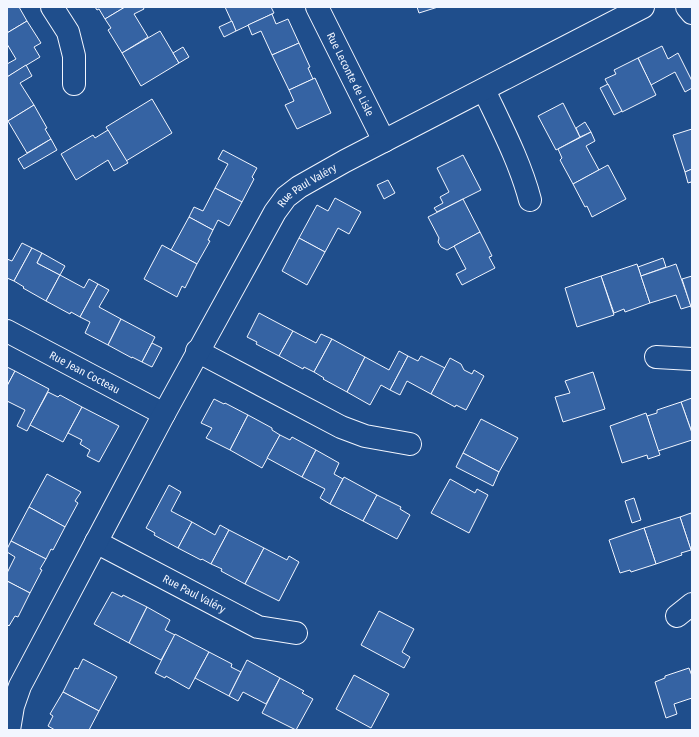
<svg xmlns="http://www.w3.org/2000/svg" width="699" height="737" font-family="'Fira Sans Condensed',sans-serif">
  <style>
    .building { fill: #3563a3; stroke: #f2f6ff }
    .lines { fill: none; stroke-linecap: round; stroke-linejoin: round }
    .street-casing { stroke: #f2f6ff; stroke-width: 24 }
    .street { stroke: #1f4e8c; stroke-width: 22 }
    .labels { text-anchor: middle; stroke-width: 3; stroke-linejoin: round; paint-order: stroke }
    .street-label { font-size: 11px; fill: #f2f6ff; stroke: #1f4e8c }
  </style>
  <rect width="100%" height="100%" fill="#1f4e8c"/>
  <g class="building">
    <polygon points="7,7 19,7 27,21 7,33"/>
    <polygon points="95,7 125,7 105,19 99,9 97,10"/>
    <polygon points="125,7 143,7 144,9 134,14 148,37 122,53 108,30 111,28 105,19"/>
    <polygon points="225,7 271,7 274,13 236,31"/>
    <polygon points="417,7 438,7 419,13"/>
    <polygon points="272,14 276,24 288,19 299,43 272,55 261,31 252,35 248,25"/>
    <polygon points="27,21 41,43 34,47 40,57 7,77 7,64 16,59 7,44 7,33"/>
    <polygon points="232,21 236,31 224,37 219,27"/>
    <polygon points="160,31 179,63 141,86 122,53"/>
    <polygon points="299,43 310,67 308,68 313,79 289,90 272,55"/>
    <polygon points="662,46 668,59 678,53 692,81 692,88 685,92 675,72 651,85 638,58"/>
    <polygon points="183,47 189,57 179,63 173,53"/>
    <polygon points="638,58 656,95 622,112 605,79 616,74 614,70"/>
    <polygon points="26,65 32,76 20,83 34,105 8,121 7,119 7,77"/>
    <polygon points="315,78 331,113 297,129 285,105 294,101 289,90"/>
    <polygon points="608,84 622,111 614,115 600,88"/>
    <polygon points="152,99 172,133 126,161 106,127"/>
    <polygon points="563,103 580,137 556,150 538,116"/>
    <polygon points="34,105 47,128 45,129 51,139 27,153 8,121"/>
    <polygon points="585,122 591,132 580,137 576,128"/>
    <polygon points="692,129 692,169 685,172 673,135"/>
    <polygon points="108,130 128,163 114,171 108,160 76,180 61,154 93,135 95,138"/>
    <polygon points="591,132 595,141 586,146 599,170 573,184 560,160 562,158 558,149"/>
    <polygon points="51,139 57,150 24,169 18,159"/>
    <polygon points="223,150 257,168 252,177 254,179 242,202 215,188 228,164 218,159"/>
    <polygon points="463,155 481,190 437,212 434,208 443,203 440,197 449,192 437,168"/>
    <polygon points="608,165 626,199 592,217 587,206 585,207 573,184"/>
    <polygon points="692,169 692,185 691,182 688,183 685,172"/>
    <polygon points="388,180 395,193 384,199 377,185"/>
    <polygon points="215,188 242,202 229,226 218,220 213,230 189,217 194,207 203,211"/>
    <polygon points="335,198 361,212 349,234 338,228 325,252 299,238 317,205 328,211"/>
    <polygon points="463,199 480,232 447,250 441,247 438,242 439,238 428,217"/>
    <polygon points="189,217 213,230 208,240 210,241 197,264 171,250"/>
    <polygon points="480,232 492,256 489,257 495,268 462,285 456,274 466,269 454,246"/>
    <polygon points="299,238 325,252 307,285 282,271"/>
    <polygon points="22,243 32,248 14,281 7,278 7,259 12,261"/>
    <polygon points="162,245 197,264 185,288 182,286 177,297 144,279"/>
    <polygon points="32,248 42,253 37,263 60,275 46,301 23,288 24,287 14,281"/>
    <polygon points="42,253 65,266 60,275 37,263"/>
    <polygon points="663,258 666,267 641,276 638,267"/>
    <polygon points="637,264 650,303 625,312 624,309 614,313 601,276"/>
    <polygon points="676,264 691,306 681,309 676,295 650,303 641,276"/>
    <polygon points="60,275 84,288 89,279 98,284 80,317 71,312 70,314 46,301"/>
    <polygon points="601,276 614,315 577,327 565,288"/>
    <polygon points="692,276 692,310 682,279"/>
    <polygon points="98,284 109,290 99,307 121,319 108,345 85,333 90,322 80,317"/>
    <polygon points="259,313 293,331 279,356 256,344 257,342 247,337"/>
    <polygon points="121,319 155,337 142,362 132,357 132,358 108,345"/>
    <polygon points="293,331 316,343 321,334 332,339 314,372 304,367 303,369 279,356"/>
    <polygon points="332,339 365,357 347,392 323,379 324,378 314,372"/>
    <polygon points="152,343 162,348 152,367 142,362"/>
    <polygon points="399,351 408,356 390,390 381,385 370,405 347,392 365,357 389,370"/>
    <polygon points="408,356 418,361 421,356 445,368 431,394 407,381 400,395 390,390"/>
    <polygon points="450,358 461,364 464,370 472,374 474,370 484,376 466,410 456,405 455,407 431,394"/>
    <polygon points="7,367 15,371 7,386"/>
    <polygon points="15,371 49,389 27,431 17,426 25,410 7,401 7,386"/>
    <polygon points="593,372 605,409 563,422 555,397 570,393 565,381"/>
    <polygon points="48,392 58,397 60,395 82,407 63,442 30,425"/>
    <polygon points="692,398 692,430 691,430 681,402"/>
    <polygon points="214,399 224,404 225,403 248,415 230,450 206,438 212,428 201,423"/>
    <polygon points="681,402 692,433 692,440 658,451 647,416 657,413 657,410"/>
    <polygon points="82,407 119,426 99,462 87,456 90,450 80,444 82,440 68,433"/>
    <polygon points="646,413 660,455 648,459 647,455 622,463 610,426"/>
    <polygon points="248,415 272,428 272,430 280,435 262,468 230,450"/>
    <polygon points="481,419 518,438 499,472 463,453"/>
    <polygon points="280,435 290,440 292,437 316,450 302,477 267,458"/>
    <polygon points="316,450 339,463 334,474 343,479 330,504 320,498 325,489 302,477"/>
    <polygon points="463,453 499,472 493,486 456,467"/>
    <polygon points="47,474 81,492 75,501 78,503 65,527 29,507"/>
    <polygon points="344,477 377,495 363,521 330,504"/>
    <polygon points="450,479 475,493 477,489 488,495 469,533 431,513"/>
    <polygon points="169,485 181,492 171,511 192,522 178,548 154,535 155,533 146,528"/>
    <polygon points="377,495 401,507 400,509 410,515 397,539 363,521"/>
    <polygon points="634,498 641,520 632,523 625,501"/>
    <polygon points="29,507 65,527 53,550 51,549 46,559 11,541"/>
    <polygon points="691,513 692,517 692,549 691,550 680,517"/>
    <polygon points="680,517 691,550 681,553 682,555 656,564 644,528"/>
    <polygon points="192,522 215,535 220,525 229,530 211,564 202,559 201,560 178,548"/>
    <polygon points="644,528 656,564 631,572 630,570 620,573 609,540"/>
    <polygon points="229,530 264,548 245,584 221,571 222,569 211,564"/>
    <polygon points="11,541 46,559 40,569 42,570 30,593 7,581 7,573 15,557 7,552 7,549"/>
    <polygon points="264,548 287,560 289,556 299,562 279,601 245,584"/>
    <polygon points="7,581 30,593 18,617 15,616 9,626 7,624"/>
    <polygon points="112,592 122,597 123,595 147,607 129,643 94,624"/>
    <polygon points="147,607 170,620 165,630 175,635 161,660 129,643"/>
    <polygon points="379,611 414,629 402,652 410,657 404,668 361,645"/>
    <polygon points="175,634 209,652 189,689 166,676 165,678 155,673"/>
    <polygon points="209,652 232,664 231,667 241,672 229,696 195,678"/>
    <polygon points="83,659 117,677 99,711 63,692 75,668 78,669"/>
    <polygon points="247,660 280,678 266,704 243,692 238,701 229,696"/>
    <polygon points="689,668 692,676 692,698 674,704 677,714 666,718 655,682 665,678 665,676"/>
    <polygon points="354,675 389,694 371,728 336,709"/>
    <polygon points="280,678 304,691 302,693 313,699 296,730 262,713"/>
    <polygon points="63,692 99,711 89,730 55,730 48,726 53,716 50,714"/>
  </g>
  <g class="lines">
    <defs>
      <g id="street">
        <polyline points="52,7 68,32 74,56 74,84"/>
        <path id="s1" d="M317 7 384 141"/>
        <polyline points="687,7 692,13"/>
        <path d="M484 90C501 126 520 162 530 200"/>
        <path id="s2" d="M7 331 164 414"/>
        <polyline points="197,351 341,427 365,436 410,444"/>
        <polyline points="656,357 692,359"/>
        <path id="s3" d="M96 542 258 627 296 633"/>
        <polyline points="677,616 692,604"/>
        <path id="s4" d="M9 730 13 706 20 686 164 414 275 212 286 197 299 187 345 161 643 7"/>
      </g>
    </defs>
    <use href="#street" class="street-casing"/>
    <use href="#street" class="street"/>
  </g>
  <g class="labels">
    <g class="street-label">
      <text dy="4" stroke="none"><textPath href="#s1" startOffset="75">Rue Leconte de Lisle</textPath></text>
      <text dy="4" stroke="none"><textPath href="#s4" startOffset="626">Rue Paul Valéry</textPath></text>
      <text dy="4" stroke="none"><textPath href="#s2" startOffset="88">Rue Jean Cocteau</textPath></text>
      <text dy="4" stroke="none"><textPath href="#s3" startOffset="111">Rue Paul Valéry</textPath></text>
    </g>
  </g>
  <rect width="699" height="737" fill="none" stroke="#f2f6ff" stroke-width="16"/>
</svg>
